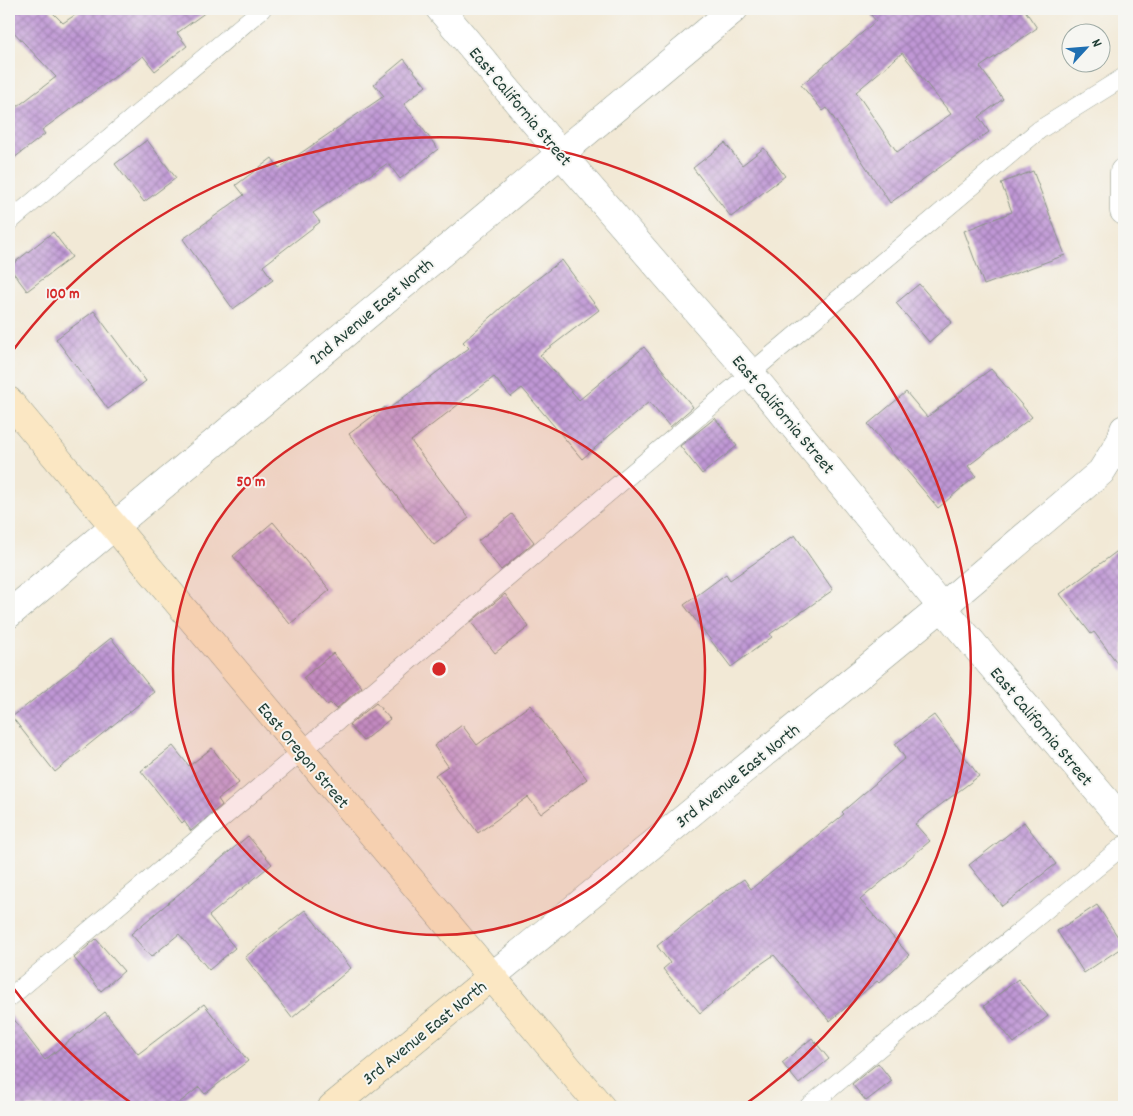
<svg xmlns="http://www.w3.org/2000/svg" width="1133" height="1116" font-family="Dekko,sans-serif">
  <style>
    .building { fill: url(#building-cross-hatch); fill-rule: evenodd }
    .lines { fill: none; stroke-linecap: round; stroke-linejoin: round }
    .lane-casing { stroke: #889385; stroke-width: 19 }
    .street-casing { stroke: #889385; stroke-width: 29 }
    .secondary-casing { stroke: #889385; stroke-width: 29 }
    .lane { stroke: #fff; stroke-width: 18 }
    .street { stroke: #fff; stroke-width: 28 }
    .secondary { stroke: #fbe7c3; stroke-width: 28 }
    .ring { fill: none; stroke: #d62828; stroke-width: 2.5 }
    .labels { text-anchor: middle; stroke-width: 4; stroke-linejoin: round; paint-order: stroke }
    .street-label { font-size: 18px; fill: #1f3d34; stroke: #f6f6f2 }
    .centre { fill: #d62828; stroke: #f6f6f2; stroke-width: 2.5 }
    .ring-label { font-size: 15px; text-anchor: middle; font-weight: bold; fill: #d62828; stroke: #f6f6f2; stroke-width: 4; stroke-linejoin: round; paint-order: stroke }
  </style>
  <defs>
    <pattern id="building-cross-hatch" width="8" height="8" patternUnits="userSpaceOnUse" patternTransform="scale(1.25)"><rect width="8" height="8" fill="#c097d5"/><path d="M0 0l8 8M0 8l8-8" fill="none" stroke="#9b7cae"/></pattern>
  </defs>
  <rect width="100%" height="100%" fill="#f6f6f2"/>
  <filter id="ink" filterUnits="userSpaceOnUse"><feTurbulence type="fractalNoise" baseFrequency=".02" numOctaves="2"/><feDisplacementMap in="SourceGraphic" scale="10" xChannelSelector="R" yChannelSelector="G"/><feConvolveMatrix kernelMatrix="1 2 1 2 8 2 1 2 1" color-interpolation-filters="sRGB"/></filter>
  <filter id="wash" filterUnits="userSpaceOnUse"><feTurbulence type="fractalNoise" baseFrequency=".0096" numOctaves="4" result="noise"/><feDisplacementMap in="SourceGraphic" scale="20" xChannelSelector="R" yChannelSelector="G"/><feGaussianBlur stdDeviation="1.12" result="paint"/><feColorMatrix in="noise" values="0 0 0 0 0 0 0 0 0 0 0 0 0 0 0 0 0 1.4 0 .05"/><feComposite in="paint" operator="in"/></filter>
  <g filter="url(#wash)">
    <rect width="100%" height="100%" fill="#f2e9d6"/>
    <g id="blocks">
      <g class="building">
        <polygon points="9,9 49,9 63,23 84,9 210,9 177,33 187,46 155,71 143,56 42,130 45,134 9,162 9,113 56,77 9,27"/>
        <path d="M866 9H1024L1037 28 980 67 1003 99 979 117 989 132 890 203 827 108 823 111 801 85 876 21ZM902 53 951 114 897 152 856 92Z"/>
        <polygon points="404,59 426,86 404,104 438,149 400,179 388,163 313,213 320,222 263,266 273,280 233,309 183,239 244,195 236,185 272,158 279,168 384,96 374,84"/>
        <polygon points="147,140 176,178 144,202 115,164"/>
        <polygon points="725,143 742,165 764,148 785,176 731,217 693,168"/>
        <polygon points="1033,171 1065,255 984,285 964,231 1012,212 1001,183"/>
        <polygon points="53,232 72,257 27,291 9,267"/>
        <polygon points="562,260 599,310 540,355 579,400 644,347 693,407 670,427 649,402 582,459 522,388 511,397 494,377 411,441 469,518 434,545 349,434 385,407 387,410 469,348 463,342 511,299"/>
        <polygon points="919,284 952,322 929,342 896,303"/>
        <polygon points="94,311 146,381 108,409 56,339"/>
        <polygon points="991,369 1032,417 968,466 976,476 938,508 868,424 906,392 927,417"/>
        <polygon points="715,418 737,446 702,474 680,446"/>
        <polygon points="512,514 534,542 501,570 478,541"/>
        <polygon points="273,522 330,590 290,624 233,556"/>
        <polygon points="795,535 833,590 770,634 772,637 731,667 684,605 726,574 730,580"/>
        <polygon points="1124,546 1124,672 1094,632 1091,634 1060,594"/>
        <polygon points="505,594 529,627 495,653 471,622"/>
        <polygon points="111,638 154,692 55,772 12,717"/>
        <polygon points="333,653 362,687 336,709 330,703 327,705 303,678"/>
        <polygon points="376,703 390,719 363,741 349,725"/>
        <polygon points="530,705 587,779 541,814 528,797 478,833 435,775 448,766 434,746 462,725 477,745"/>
        <polygon points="934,715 979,776 915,824 930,841 860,900 909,955 879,983 877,981 830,1021 774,955 748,973 700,1013 663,969 670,963 657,946 716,898 744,879 751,889 844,814 842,812 905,758 895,744"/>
        <polygon points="173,746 189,766 212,748 239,783 218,799 222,805 191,831 184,821 182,823 141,771"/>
        <polygon points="1024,822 1056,864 1002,906 969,865"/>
        <polygon points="248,836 272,864 209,916 235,948 209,970 179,934 151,957 131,934"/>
        <polygon points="1097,905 1124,946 1084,973 1057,931"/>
        <polygon points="305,910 351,968 292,1018 245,957"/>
        <polygon points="96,939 124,971 101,991 74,958"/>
        <polygon points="1018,979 1048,1016 1014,1043 984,1006"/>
        <polygon points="204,1004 248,1061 205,1094 199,1087 174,1107 9,1107 9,1013 45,1060 105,1012 138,1054"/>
        <polygon points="812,1038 829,1059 799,1084 782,1063"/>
        <polygon points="878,1063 892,1081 866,1101 852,1084"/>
      </g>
    </g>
  </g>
  <g filter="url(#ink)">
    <use href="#blocks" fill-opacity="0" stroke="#889385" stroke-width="1"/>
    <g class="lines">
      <defs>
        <g id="lane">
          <polyline points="9,222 262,9"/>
          <polyline points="9,998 1039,130 1124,77"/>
          <polyline points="808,1107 1124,845"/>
        </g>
        <g id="street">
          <polyline points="440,9 561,154 746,368 942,607 1124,822"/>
          <polyline points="1124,172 1124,211"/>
          <polyline points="9,614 734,9"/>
          <polyline points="491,977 942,607 1101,472 1120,442 1124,429"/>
        </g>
        <g id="secondary">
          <polyline points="9,401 601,1107"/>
          <polyline points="332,1107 491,977"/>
        </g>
      </defs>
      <use href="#lane" class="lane-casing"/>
      <use href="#street" class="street-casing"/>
      <use href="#secondary" class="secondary-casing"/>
      <use href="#lane" class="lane"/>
      <use href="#street" class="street"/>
      <use href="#secondary" class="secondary"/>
    </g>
  </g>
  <circle cx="439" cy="669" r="266" fill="#d62828" fill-opacity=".12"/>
  <g class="ring">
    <circle cx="439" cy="669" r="266"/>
    <path d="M134 1105A532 532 0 0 1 11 985M11 353A532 532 0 1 1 744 1105"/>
  </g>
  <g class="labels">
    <g class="street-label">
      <text transform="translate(521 106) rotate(50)" y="6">East California Street</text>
      <text transform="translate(371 311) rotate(-40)" y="6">2nd Avenue East North</text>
      <text transform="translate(784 414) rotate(50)" y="6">East California Street</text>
      <text transform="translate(1042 726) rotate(50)" y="6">East California Street</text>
      <text transform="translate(304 755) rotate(50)" y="6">East Oregon Street</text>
      <text transform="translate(737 775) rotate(-39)" y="6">3rd Avenue East North</text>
      <text transform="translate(424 1032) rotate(-39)" y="6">3rd Avenue East North</text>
    </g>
  </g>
  <circle cx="439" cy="669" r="8" class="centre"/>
  <g class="ring-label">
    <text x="63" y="298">100 m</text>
    <text x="251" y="486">50 m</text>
  </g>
  <rect width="1133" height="1116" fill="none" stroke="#f6f6f2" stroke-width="30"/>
  <g transform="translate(1086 48) rotate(64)"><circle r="24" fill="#f6f6f2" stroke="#a0aca6"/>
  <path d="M0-4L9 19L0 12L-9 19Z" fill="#1f6fb2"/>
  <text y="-8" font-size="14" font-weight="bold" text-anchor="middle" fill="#1f3d34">N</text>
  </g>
</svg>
